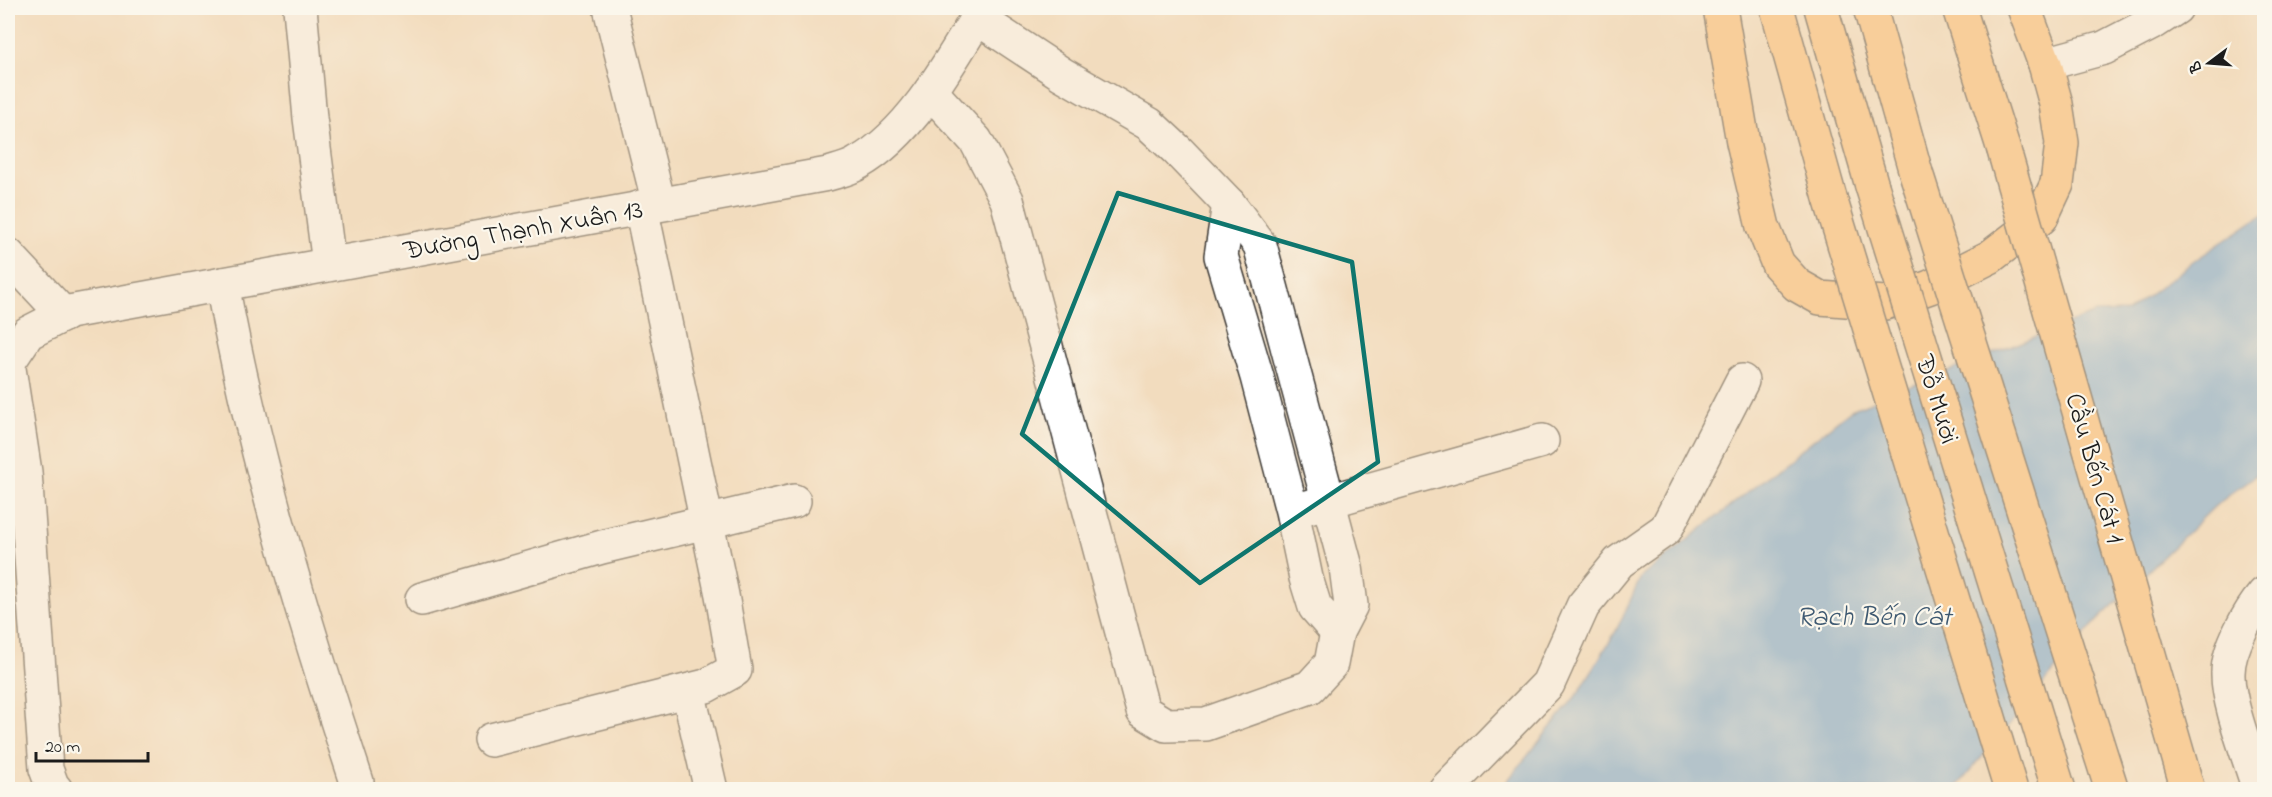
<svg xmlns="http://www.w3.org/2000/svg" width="2272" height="797" font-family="'Indie Flower',sans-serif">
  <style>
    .water { fill: #68a4d9; stroke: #42607a; stroke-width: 1.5 }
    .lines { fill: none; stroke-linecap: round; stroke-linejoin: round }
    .minor-casing { stroke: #3c3934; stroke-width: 36 }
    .highway-casing { stroke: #3c3934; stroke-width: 36 }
    .minor { stroke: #fff; stroke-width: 33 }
    .highway { stroke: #febc70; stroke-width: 33 }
    .highway-bridge-casing { stroke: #3c3934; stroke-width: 36; stroke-linecap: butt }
    .highway-bridge { stroke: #febc70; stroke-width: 33 }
    .marked { fill: none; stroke: #0f766e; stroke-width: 4.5; stroke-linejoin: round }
    .labels { text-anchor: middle; stroke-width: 4.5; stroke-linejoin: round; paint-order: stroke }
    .street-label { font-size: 27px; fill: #1c1c1c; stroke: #fbf7ec }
    .water-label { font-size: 28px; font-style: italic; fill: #3e5971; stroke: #fbf7ec }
  </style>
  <rect width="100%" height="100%" fill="#fbf7ec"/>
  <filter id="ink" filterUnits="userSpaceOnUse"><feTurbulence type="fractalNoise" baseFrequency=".0167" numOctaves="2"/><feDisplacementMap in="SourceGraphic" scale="12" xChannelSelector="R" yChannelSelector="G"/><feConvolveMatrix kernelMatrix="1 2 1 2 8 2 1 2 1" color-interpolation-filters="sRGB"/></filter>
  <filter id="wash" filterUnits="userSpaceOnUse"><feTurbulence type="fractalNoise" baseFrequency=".008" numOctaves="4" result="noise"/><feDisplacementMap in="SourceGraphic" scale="24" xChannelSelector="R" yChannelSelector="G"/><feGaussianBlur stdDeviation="1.35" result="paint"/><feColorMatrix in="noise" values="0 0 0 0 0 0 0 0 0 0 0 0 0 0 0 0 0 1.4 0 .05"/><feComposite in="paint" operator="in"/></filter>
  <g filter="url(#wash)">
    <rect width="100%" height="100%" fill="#f2dcbe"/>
    <polygon class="water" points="2264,214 2264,469 2215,506 2095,623 1955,789 1500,790 1579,692 1616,631 1641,577 1851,410 2095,313 2127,312 2197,259"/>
  </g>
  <g filter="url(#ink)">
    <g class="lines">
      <defs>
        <g id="minor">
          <polyline points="300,8 310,118 329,264"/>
          <polyline points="610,8 659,204"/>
          <polyline points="2045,64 2104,48 2156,21 2176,8"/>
          <polyline points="932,93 976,141 1007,200 1143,711 1166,725 1206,724 1310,687 1331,664 1337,632 1351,605 1346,567 1260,245 1229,204 1177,150 1149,124 1062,74 977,18"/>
          <polyline points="1229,204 1221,256 1257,377 1292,511 1306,578 1315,607 1337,632"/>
          <polyline points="8,255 64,315"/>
          <path d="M222 284C253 453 303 619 357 782"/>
          <polyline points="8,362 25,472 46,769 52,785 56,790"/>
          <path d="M8 363 28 333 69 312 828 174C838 171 849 169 858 163 912 133 952 59 983 8"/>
          <polyline points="1308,507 1542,441"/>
          <polyline points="422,599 602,547 794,501"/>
          <polyline points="688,691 711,790"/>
          <polyline points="491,740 706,686 735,670 722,595 641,207"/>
          <polyline points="1445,790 1548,684 1583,606 1619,562 1666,529 1742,381"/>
          <path d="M2259 790C2250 759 2227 703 2228 673 2228 648 2249 612 2264 594"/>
        </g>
        <g id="highway">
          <polyline points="1720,8 1743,142 1763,227 1778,264 1797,285 1820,298 1885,303 1930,287 1990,257 2041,218 2057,184 2062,143 2056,104 2045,64 2024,8"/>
          <polyline points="1777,8 1830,198"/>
          <polyline points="1821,8 1872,186"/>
          <polyline points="1870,8 1916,173"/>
          <polyline points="1959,8 2003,147"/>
        </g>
      </defs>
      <use href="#minor" class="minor-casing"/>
      <use href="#highway" class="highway-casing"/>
      <use href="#minor" class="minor"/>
      <use href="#highway" class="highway"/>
      <defs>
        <g id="highway-bridge">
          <polyline points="2003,147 2188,790"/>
          <polyline points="1916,173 2112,790"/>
          <polyline points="1872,186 2059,790"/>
          <polyline points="1830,198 2011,790"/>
        </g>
      </defs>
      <use href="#highway-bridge" class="highway-bridge-casing"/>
      <use href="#highway-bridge" class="highway-bridge"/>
    </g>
  </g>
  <path d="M0 0H2272V797H0ZM1118 193 1352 262 1378 462 1200 583 1022 434Z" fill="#f2dcbe" fill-opacity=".55" fill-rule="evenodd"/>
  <path class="marked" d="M1118 193 1352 262 1378 462 1200 583 1022 434Z"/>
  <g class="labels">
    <g class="street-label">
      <text transform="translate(523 229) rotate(-10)" y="9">Đường Thạnh Xuân 13</text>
      <text transform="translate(1938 399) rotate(73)" y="9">Đỗ Mười</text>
      <text transform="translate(2096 468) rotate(74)" y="9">Cầu Bến Cát 1</text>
    </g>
    <g class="water-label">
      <text x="1874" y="625">Rạch Bến Cát</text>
    </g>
  </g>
  <rect width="2272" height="797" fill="none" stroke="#fbf7ec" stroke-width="30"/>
  <g transform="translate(2209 63) rotate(254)" stroke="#fbf7ec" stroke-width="4.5" paint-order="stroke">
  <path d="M0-4.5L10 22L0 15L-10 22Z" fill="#1c1c1c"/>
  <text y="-9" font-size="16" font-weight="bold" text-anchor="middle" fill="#1c1c1c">B</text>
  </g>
  <path d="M36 752v9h112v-9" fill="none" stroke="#1c1c1c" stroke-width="3"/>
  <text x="45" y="752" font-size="18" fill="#1c1c1c" stroke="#fbf7ec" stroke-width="4.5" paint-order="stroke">20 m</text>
</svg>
